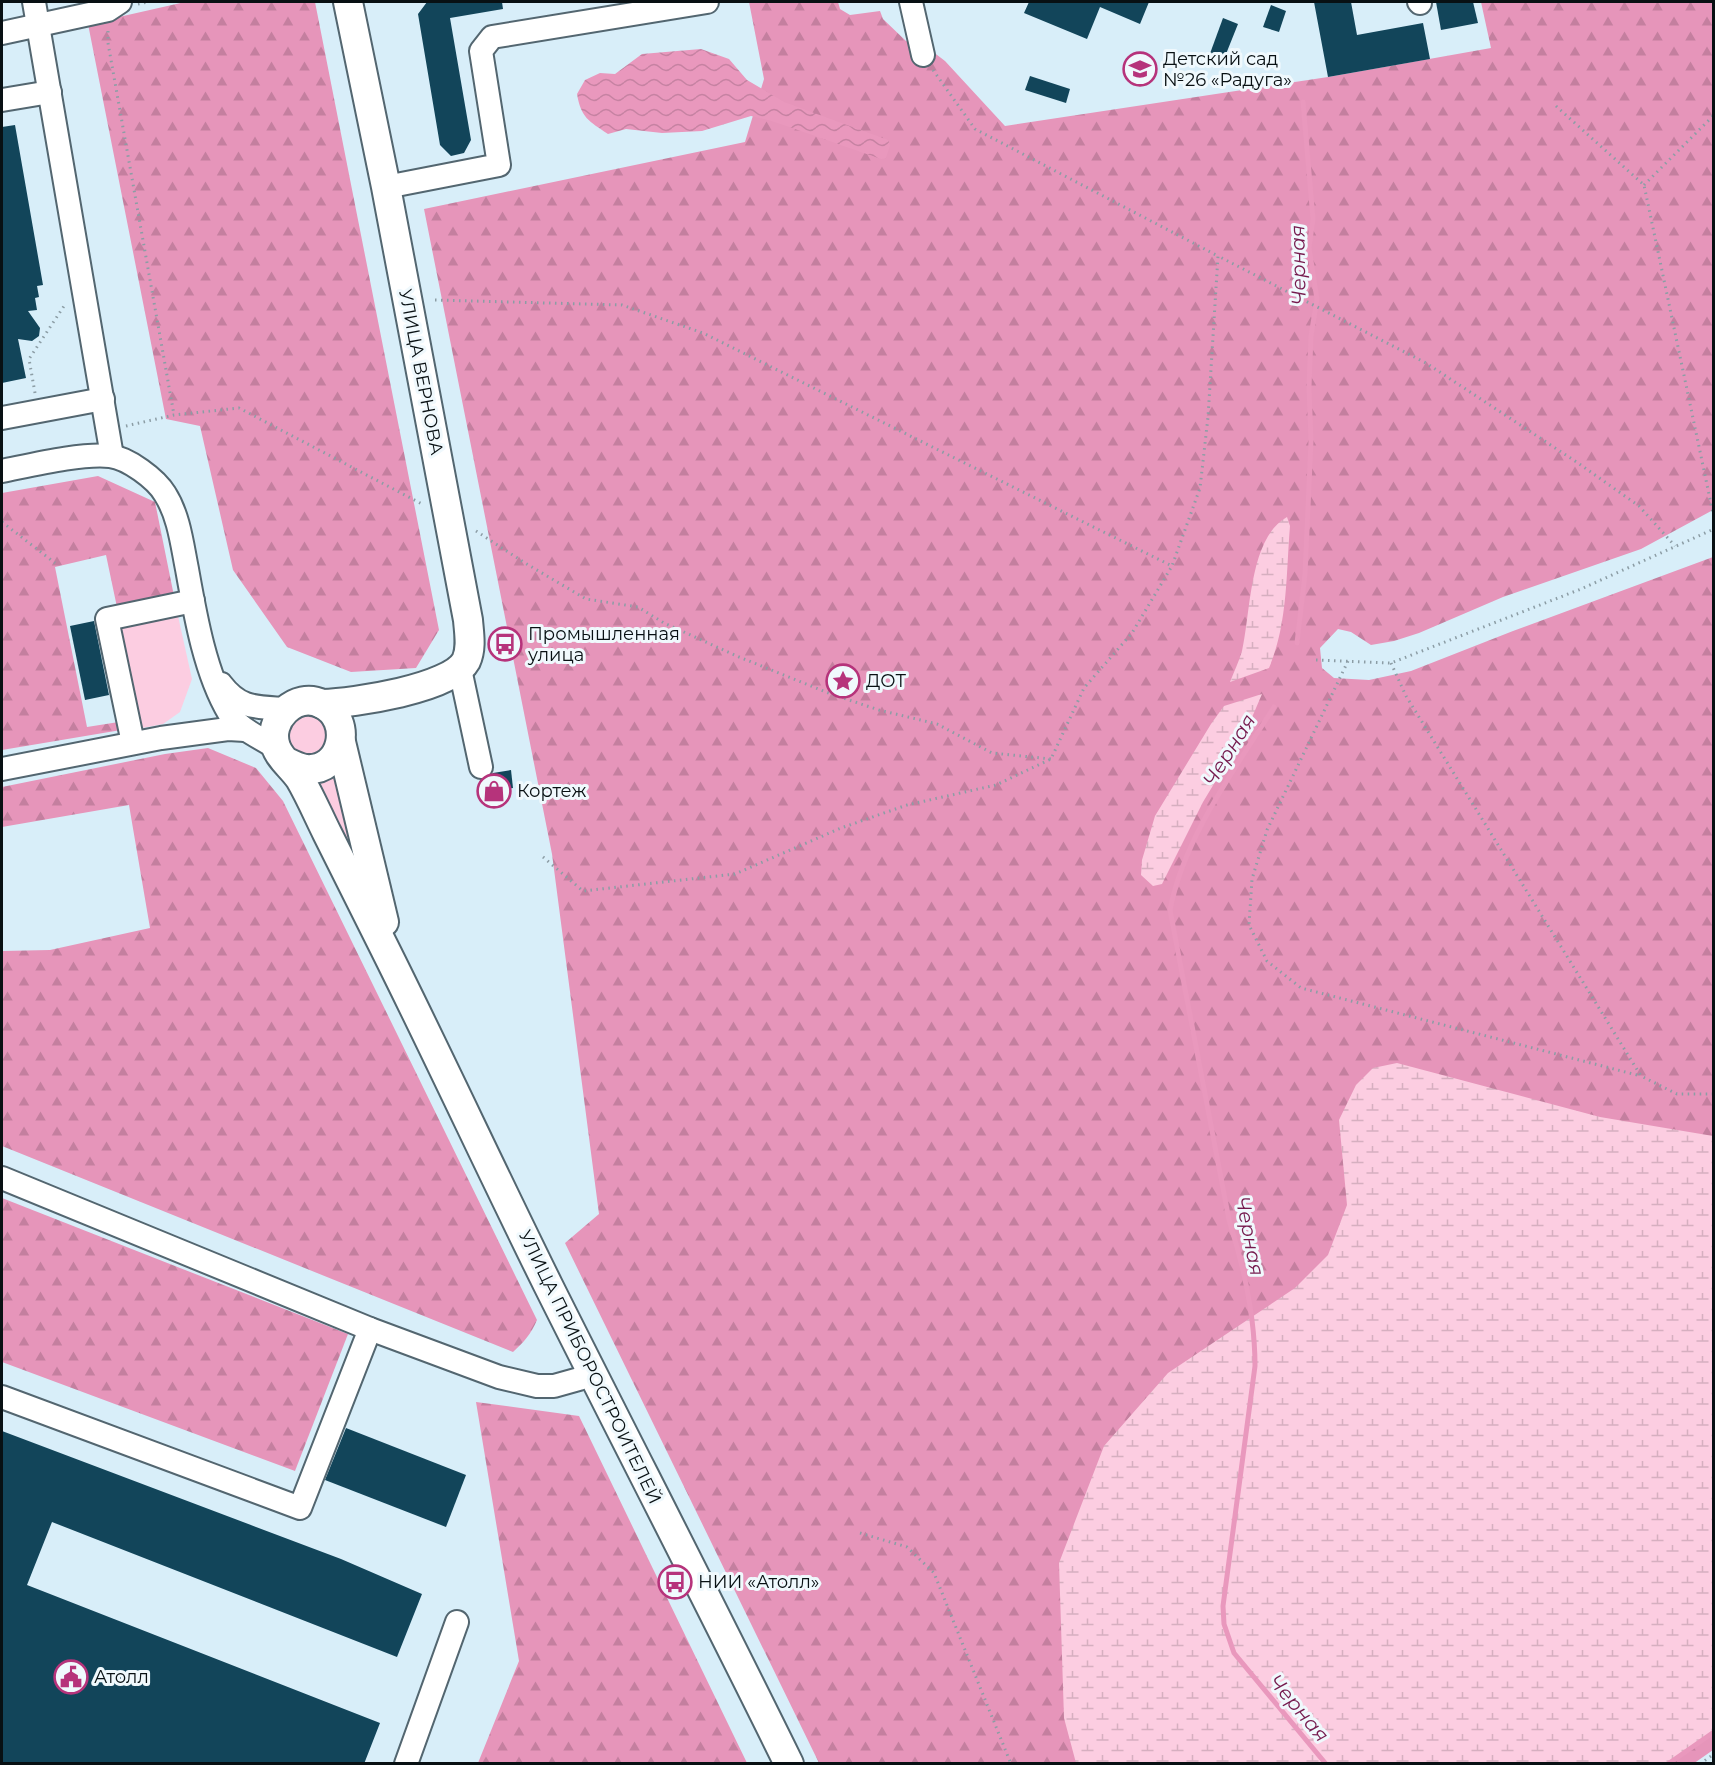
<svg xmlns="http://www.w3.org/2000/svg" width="1715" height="1765" font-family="Montserrat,sans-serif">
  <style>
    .green { fill: #fccde1 }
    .forest { fill: url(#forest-firs) }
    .wetland { fill: url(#wetland-marsh) }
    .water { fill: url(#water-waves) }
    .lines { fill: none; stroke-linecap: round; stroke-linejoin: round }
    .stream { stroke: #e998bd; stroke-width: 5 }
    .building { fill: #12455a }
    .minor-casing { stroke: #536670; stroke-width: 26 }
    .major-casing { stroke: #536670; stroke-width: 32 }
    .path { stroke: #8c9da5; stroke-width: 3; stroke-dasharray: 1.5 4.5; stroke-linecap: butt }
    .minor { stroke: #fff; stroke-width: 22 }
    .major { stroke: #fff; stroke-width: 28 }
    .labels { text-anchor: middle; stroke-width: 6; stroke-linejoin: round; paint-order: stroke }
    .poi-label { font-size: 18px; fill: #081013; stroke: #f0f9fd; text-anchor: start }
    .street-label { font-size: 18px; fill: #081013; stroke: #f0f9fd }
    .water-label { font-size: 20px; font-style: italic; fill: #75194d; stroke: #f0f9fd }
  </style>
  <defs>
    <pattern id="forest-firs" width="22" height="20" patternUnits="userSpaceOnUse" patternTransform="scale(1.5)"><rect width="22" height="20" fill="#e695ba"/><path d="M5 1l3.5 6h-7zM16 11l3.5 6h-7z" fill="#c47f9f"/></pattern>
    <pattern id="wetland-marsh" width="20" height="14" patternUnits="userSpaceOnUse" patternTransform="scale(1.5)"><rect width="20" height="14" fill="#fccde1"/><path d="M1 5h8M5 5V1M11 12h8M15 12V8" fill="none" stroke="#d6afc0"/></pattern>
    <pattern id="water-waves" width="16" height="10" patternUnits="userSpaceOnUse" patternTransform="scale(1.5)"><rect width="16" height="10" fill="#e998bd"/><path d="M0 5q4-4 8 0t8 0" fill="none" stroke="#c682a2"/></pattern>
  </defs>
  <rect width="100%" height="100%" fill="#d8eef9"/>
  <g class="green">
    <polygon points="176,607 192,679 180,712 163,724 132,730 110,620"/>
    <circle cx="308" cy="735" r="20"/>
    <polygon points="340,775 354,848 349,849 320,782"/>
  </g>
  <g class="forest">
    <polygon points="185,2 315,2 439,630 416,668 351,672 287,647 233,570 200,426 166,419 88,24"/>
    <polygon points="749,2 838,2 840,9 850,15 880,11 883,19 906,41 928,48 945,61 1005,126 1328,77 1491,48 1481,2 1713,2 1713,510 1641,549 1503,597 1419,633 1394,641 1371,645 1351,632 1338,629 1320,648 1322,668 1334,678 1369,680 1411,671 1513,631 1713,557 1713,1750 1693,1764 819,1763 565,1243 599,1214 552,854 424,209 745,142 764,79"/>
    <polygon points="98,476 155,502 175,601 118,612 106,555 55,567 87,727 125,721 127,729 2,750 2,493"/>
    <path d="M208 748 256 768 283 801 537 1320C531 1334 524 1342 513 1352L2 1146V951L50 950 150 928 129 805 2 827V787L165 754Z"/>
    <polygon points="2,1198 348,1334 295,1471 2,1362"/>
    <polygon points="476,1402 579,1416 747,1763 478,1763 519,1661"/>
  </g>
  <g class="wetland">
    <path d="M1287 517 1290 526C1286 574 1288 623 1269 668L1230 682C1234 672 1239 661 1242 651 1251 612 1249 538 1287 517Z"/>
    <polygon points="1262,694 1247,729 1203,802 1162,884 1153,886 1141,875 1142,860 1155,816 1211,724 1224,706"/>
    <polygon points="1397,1063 1600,1117 1713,1136 1713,1732 1668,1764 1076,1763 1064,1718 1059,1563 1104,1446 1168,1373 1295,1288 1328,1255 1347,1205 1339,1120 1356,1085 1373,1068"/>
  </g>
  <path class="water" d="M701 49 729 59 747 80 784 102 888 140 890 145 886 158 881 159 772 121 751 116 702 131 662 133 626 129 608 134C589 121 581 118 577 94L585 80 600 73 615 74 642 54Z"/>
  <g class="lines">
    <g class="stream">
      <polyline points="1297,643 1305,574 1311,441 1309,387 1311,336 1317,299 1309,248 1313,219 1303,102"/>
      <path d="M1274 707C1235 769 1184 837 1170 910L1229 1220C1244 1267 1255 1317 1255 1366L1223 1606 1224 1624 1234 1653 1326 1764"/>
      <polyline points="1668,1764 1714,1732"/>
    </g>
  </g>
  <g class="building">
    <polygon points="427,2 502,2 503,9 450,18 471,140 464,153 451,156 440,145 418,14"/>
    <polygon points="1029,2 1149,2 1140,24 1100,7 1087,39 1024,13"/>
    <polygon points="1314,2 1351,2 1357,35 1423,23 1430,59 1328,77"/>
    <polygon points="1436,2 1473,2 1478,23 1441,30"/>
    <polygon points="1271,5 1286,11 1279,32 1263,27"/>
    <polygon points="1223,18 1238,24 1222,64 1208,59"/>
    <polygon points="1030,76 1070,89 1066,103 1025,90"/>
    <polygon points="15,125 43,285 37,286 39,297 35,298 37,310 28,311 40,328 39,336 32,341 18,339 26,378 2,383 2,127"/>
    <polygon points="94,621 109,695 85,700 70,626"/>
    <polygon points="511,770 513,788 489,792 487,779 493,773"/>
    <polygon points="346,1428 466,1475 446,1527 325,1480"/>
    <polygon points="2,1431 341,1559 422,1594 397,1657 52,1522 27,1585 380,1723 364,1764 2,1764"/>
  </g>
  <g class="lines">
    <defs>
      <g id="minor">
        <polyline points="34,2 112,456"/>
        <polyline points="911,2 923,55"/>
        <polyline points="1419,2 1420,3"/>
        <polyline points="2,33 108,10 120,2"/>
        <polyline points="2,100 50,92"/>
        <polyline points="386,187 499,165 481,51 492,37 707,2"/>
        <polyline points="2,418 103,399"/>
        <path d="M2 471C32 465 81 453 110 456 128 458 156 479 165 494 179 516 182 544 187 569 195 614 205 673 229 713 240 730 260 737 276 748"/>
        <polyline points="460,669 481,767"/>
        <path d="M221 684C240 709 256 707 285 709"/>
        <polyline points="133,743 107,619 193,601"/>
        <polyline points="2,769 161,738 228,729 245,730"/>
        <polyline points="2,1178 370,1329 499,1377 537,1386 554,1386 579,1379 592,1372"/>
        <polyline points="2,1397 300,1508 370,1329"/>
        <polyline points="406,1764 457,1622"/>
      </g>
      <g id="major">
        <path d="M322 704C353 703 451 689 466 661 472 648 469 633 468 620L386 187 348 2"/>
        <polyline points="341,742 384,922"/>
        <path d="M287 762C293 765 299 768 306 769 343 772 354 720 322 704 296 691 266 720 276 747 280 759 293 768 300 779 310 796 318 815 327 833 346 871 365 909 384 947 440 1059 492 1172 548 1285 628 1445 710 1603 789 1764"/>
      </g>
    </defs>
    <use href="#minor" class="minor-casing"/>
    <use href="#major" class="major-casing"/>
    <g class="path">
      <polyline points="138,4 148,2"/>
      <polyline points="108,31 108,43 174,415"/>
      <polyline points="933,70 975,129 1218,256"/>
      <polyline points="1556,106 1644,185 1714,518"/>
      <polyline points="1644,185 1714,115"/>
      <polyline points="435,300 622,305 703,333 1172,566 1200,488 1208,417 1218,256 1426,363 1578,463 1639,506 1675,546"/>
      <polyline points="35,393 29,359 66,303"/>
      <polyline points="126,426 174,415 239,408 422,504"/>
      <polyline points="2,522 55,563"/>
      <polyline points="476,531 525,563 586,599 638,607 664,623 739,657 831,694 879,710 937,724 992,753 1051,759"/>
      <polyline points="1316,660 1391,663 1581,589 1714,529"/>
      <polyline points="1348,661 1267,830 1252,879 1249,925 1267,961 1301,988 1641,1076"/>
      <polyline points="1391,663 1406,696 1641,1076 1677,1094 1714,1094"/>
      <polyline points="543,857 583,891 735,874 841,828 907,805 996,785 1051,759 1084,688 1132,633 1172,566"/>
      <polyline points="860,1533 907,1547 934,1573 1011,1764"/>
      <polyline points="1700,1764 1714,1754"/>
    </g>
    <use href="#minor" class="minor"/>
    <use href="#major" class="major"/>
  </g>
  <defs>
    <symbol id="school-ring" viewBox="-11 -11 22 22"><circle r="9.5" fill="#f0f9fd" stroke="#b6337b" stroke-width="1.5"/><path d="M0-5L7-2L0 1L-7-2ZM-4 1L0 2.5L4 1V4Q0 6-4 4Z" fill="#b6337b"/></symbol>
    <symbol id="bus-ring" viewBox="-11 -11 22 22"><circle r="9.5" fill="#f0f9fd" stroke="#b6337b" stroke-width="1.5"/><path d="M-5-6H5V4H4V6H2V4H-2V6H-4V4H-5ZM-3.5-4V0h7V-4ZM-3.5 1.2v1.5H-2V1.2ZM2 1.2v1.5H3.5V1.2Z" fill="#b6337b"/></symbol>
    <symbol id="sight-ring" viewBox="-11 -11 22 22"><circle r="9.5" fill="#f0f9fd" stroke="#b6337b" stroke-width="1.5"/><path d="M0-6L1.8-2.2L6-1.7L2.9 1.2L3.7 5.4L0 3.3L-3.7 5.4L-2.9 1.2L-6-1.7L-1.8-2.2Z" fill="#b6337b"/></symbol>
    <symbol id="shop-ring" viewBox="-11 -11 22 22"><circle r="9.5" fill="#f0f9fd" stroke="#b6337b" stroke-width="1.5"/><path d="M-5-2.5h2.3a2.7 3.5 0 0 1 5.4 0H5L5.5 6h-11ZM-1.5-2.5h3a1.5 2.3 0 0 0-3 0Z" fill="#b6337b"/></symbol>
    <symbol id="civic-ring" viewBox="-11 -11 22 22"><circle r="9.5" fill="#f0f9fd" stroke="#b6337b" stroke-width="1.5"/><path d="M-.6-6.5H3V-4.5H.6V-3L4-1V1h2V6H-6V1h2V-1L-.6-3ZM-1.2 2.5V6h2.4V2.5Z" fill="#b6337b"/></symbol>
  </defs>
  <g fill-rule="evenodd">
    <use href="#school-ring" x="1121" y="50" width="38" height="38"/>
    <use href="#bus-ring" x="486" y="625" width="38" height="38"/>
    <use href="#sight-ring" x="824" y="662" width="38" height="38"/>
    <use href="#shop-ring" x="475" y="772" width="38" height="38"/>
    <use href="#bus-ring" x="656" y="1563" width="38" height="38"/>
    <use href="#civic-ring" x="52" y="1658" width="38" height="38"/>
  </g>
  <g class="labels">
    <g class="poi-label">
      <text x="1163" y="65">Детский сад<tspan x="1163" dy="21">№26 «Радуга»</tspan></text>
      <text x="528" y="640">Промышленная<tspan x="528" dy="21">улица</tspan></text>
      <text x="866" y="687">ДОТ</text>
      <text x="517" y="797">Кортеж</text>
      <text x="698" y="1588">НИИ «Атолл»</text>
      <text x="94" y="1683">Атолл</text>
    </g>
    <g class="street-label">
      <text transform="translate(421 372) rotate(79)" y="6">УЛИЦА ВЕРНОВА</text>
      <text transform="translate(590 1367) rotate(64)" y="6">УЛИЦА ПРИБОРОСТРОИТЕЛЕЙ</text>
    </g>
    <g class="water-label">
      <text transform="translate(1298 265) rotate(-91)" y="7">Черная</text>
      <text transform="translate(1229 750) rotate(-58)" y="7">Черная</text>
      <text transform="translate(1250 1236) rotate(79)" y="7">Черная</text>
      <text transform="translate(1299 1708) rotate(50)" y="7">Черная</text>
    </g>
  </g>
  <rect width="1715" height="1765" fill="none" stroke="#081013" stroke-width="6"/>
</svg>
